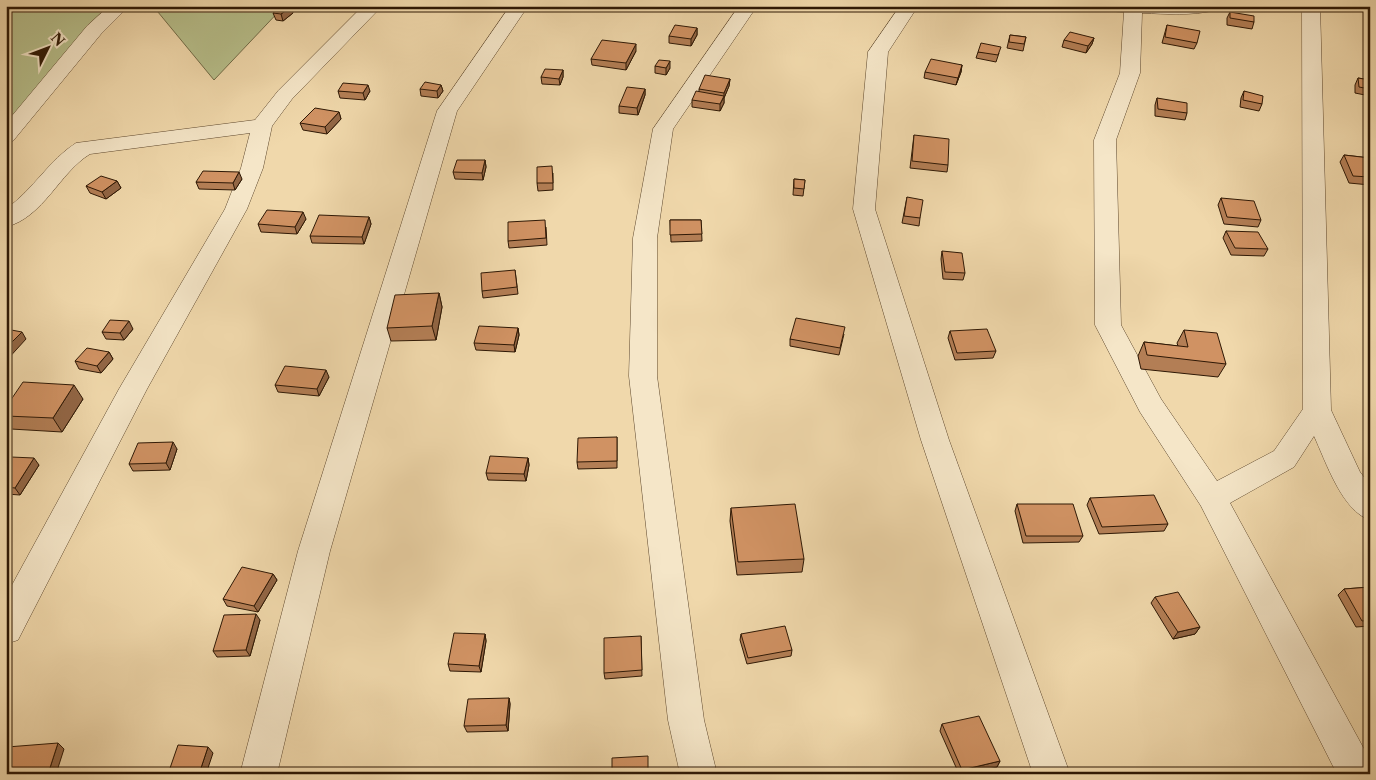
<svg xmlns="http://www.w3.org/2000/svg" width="1376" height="780" font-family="'Libre Caslon Text',serif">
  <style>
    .green { fill: #b7bf8b; stroke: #726c48 }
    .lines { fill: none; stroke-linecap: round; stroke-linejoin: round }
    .minor-casing { stroke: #5e482e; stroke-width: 1 }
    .minor { fill: #f5e6c8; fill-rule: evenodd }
    .wall { fill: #b37e55; stroke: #2e1805 }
    .shaded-wall { fill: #926645; stroke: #2e1805 }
    .building { fill: #d09263; stroke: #2e1805 }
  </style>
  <rect width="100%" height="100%" fill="#f0d8ab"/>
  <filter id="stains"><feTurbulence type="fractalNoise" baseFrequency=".004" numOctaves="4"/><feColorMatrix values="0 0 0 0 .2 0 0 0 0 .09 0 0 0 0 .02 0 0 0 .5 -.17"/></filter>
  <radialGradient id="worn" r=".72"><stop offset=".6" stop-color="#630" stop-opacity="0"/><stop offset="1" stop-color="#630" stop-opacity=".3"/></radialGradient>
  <g class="green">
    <polygon points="6,6 110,6 6,131"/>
    <polygon points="153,6 284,6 214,80"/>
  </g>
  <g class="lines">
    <defs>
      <g id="minor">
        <polygon points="109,6 129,6 101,34 13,141 6,143 6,123 87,26"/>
        <path d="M363 6H382L292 99 272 126 263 168 247 209 147 389 18 640 6 644V596L119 389 225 209 241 168 250 133 90 154C59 173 44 217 6 227V209C34 189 49 160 76 143L255 120 278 91Z"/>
        <polygon points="510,6 528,6 457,111 330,551 277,774 240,774 298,551 437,111"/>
        <polygon points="739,6 757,6 673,129 657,238 657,376 704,720 717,774 680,774 668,720 629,376 633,238 653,129"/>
        <polygon points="900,6 918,6 888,52 875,209 949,440 1070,774 1033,774 921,440 853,209 868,52"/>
        <path d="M1089 6H1219L1216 10C1192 16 1167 14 1142 13L1140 73 1116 140 1121 325 1161 399 1217 481 1274 451 1303 409 1302 6H1320L1331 410 1360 472 1370 485V520C1342 511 1326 462 1314 436L1294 467 1230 503 1370 760V774H1337L1201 506 1140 412 1095 325 1094 140 1120 73 1124 12 1092 10Z"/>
      </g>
    </defs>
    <use href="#minor" class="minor-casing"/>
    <use href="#minor" class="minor"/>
  </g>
  <g class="wall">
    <polygon points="291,7 293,13 283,21 276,20 273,13"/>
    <polygon points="1230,12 1254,22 1252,29 1227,25 1227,18"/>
    <polygon points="1167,25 1197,43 1194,49 1162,43"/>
    <polygon points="697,28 697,35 691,46 669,43 669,36"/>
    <polygon points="1010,35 1026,37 1023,51 1007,48"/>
    <polygon points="1094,38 1092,44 1086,53 1062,47 1064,40"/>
    <polygon points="636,51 626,70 592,65 591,59"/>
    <polygon points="978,52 999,53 996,62 976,58"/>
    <polygon points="962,65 961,72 956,85 924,78 925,72"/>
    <polygon points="655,66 670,68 666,75 655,73"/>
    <polygon points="563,70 563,77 560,85 542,84 541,77"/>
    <polygon points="1358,78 1370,80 1370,96 1355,93 1355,85"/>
    <polygon points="730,79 729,86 724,98 724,103 720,111 692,107 692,100 699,92 699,89"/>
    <polygon points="441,85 443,91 438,98 421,96 420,89"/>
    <polygon points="645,89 645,95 638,115 619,113 619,106"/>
    <polygon points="338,91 370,91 365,100 340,98"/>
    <polygon points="1244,91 1262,104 1259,111 1240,107 1241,98"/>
    <polygon points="1157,98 1187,113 1185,120 1155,116 1155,105"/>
    <polygon points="339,112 341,119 327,134 303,130 300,123"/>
    <polygon points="914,135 948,165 947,172 910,168"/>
    <polygon points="1344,155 1370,158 1370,185 1349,183 1340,162"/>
    <polygon points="485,160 486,167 483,180 455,179 453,172"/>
    <polygon points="553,173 553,190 538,191 537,183"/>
    <polygon points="242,179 235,190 199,189 196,182"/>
    <polygon points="794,179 805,180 803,196 793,195"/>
    <polygon points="117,181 121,188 106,199 90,193 86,186"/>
    <polygon points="907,197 920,218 919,226 902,223"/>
    <polygon points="1221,198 1261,220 1258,227 1224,224 1218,205"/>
    <polygon points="369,217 371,224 364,244 312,243 310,236"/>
    <polygon points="306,219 297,234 261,232 258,224"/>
    <polygon points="670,220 701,220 702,241 671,242"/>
    <polygon points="546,227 547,245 509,248 508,241"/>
    <polygon points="1226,231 1268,249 1264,256 1231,255 1223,238"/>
    <polygon points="942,251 965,273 963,280 943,279 941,259"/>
    <polygon points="515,270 518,294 483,298 482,291"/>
    <polygon points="439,293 442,307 436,340 391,341 387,328"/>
    <polygon points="518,328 519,335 515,352 476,350 474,343"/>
    <polygon points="133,329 124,340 106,339 102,332"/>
    <polygon points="1184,330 1226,364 1218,377 1141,369 1138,356 1144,342 1178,346 1177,343"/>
    <polygon points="950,331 996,351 993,358 955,360 948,338"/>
    <polygon points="844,334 839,355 790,346 790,339"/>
    <polygon points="109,352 113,359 101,373 79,369 75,361"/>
    <polygon points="329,377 319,396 278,392 275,385"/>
    <polygon points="83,399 62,432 11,429 6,423 6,407"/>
    <polygon points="617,437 617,468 578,469 577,462"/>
    <polygon points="177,449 170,470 133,471 129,464"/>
    <polygon points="528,458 529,465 526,481 488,480 486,473"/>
    <polygon points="6,463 39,465 20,495 6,494"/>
    <polygon points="1090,498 1168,524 1164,531 1099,534 1087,505"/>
    <polygon points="1017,504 1083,536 1079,542 1023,543 1015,511"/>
    <polygon points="731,508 804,559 802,572 737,575 730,521"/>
    <polygon points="273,574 277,580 258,612 227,606 223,599"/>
    <polygon points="1370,587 1370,626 1356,627 1338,595 1344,589"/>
    <polygon points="1155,597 1200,627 1195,634 1173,639 1151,603"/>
    <polygon points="260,620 250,656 217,657 213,651"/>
    <polygon points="485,634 486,641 481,672 450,671 448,664"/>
    <polygon points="741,634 792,650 791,656 747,664 740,640"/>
    <polygon points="641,636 642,676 605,679 604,673"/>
    <polygon points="509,698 510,704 508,731 467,732 464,726"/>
    <polygon points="942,724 1000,761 997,767 968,774 959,774 940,731"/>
  </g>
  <g class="shaded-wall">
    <polygon points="291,7 293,13 283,21 281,14"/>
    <polygon points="697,28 697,35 691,46 691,39"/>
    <polygon points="1094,38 1092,44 1086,53 1088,46"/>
    <polygon points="636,44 636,51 626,70 626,63"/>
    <polygon points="670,61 670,68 666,75 666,68"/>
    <polygon points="962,65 961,72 956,85 958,78"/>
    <polygon points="563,70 563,77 560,85 559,79"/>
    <polygon points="730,79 729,86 724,98 724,103 720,111 720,104 724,97 724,93"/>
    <polygon points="368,85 370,91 365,100 363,93"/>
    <polygon points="441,85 443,91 438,98 437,91"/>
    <polygon points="645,89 645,95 638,115 637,108"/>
    <polygon points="339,112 341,119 327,134 325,127"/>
    <polygon points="485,160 486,167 483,180 482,173"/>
    <polygon points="239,172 242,179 235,190 233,183"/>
    <polygon points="117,181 121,188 106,199 102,192"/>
    <polygon points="303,212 306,219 297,234 295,227"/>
    <polygon points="369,217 371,224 364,244 362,237"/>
    <polygon points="439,293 442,307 436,340 432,326"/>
    <polygon points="129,321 133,329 124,340 120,333"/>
    <polygon points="518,328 519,335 515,352 514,345"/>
    <polygon points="22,332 26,339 6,361 6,348"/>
    <polygon points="109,352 113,359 101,373 97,366"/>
    <polygon points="326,370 329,377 319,396 317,389"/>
    <polygon points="74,385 83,399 62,432 53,418"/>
    <polygon points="173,442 177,449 170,470 166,463"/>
    <polygon points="34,458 39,465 20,495 15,488"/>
    <polygon points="528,458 529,465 526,481 524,474"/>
    <polygon points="273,574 277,580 258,612 254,606"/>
    <polygon points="256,614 260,620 250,656 246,650"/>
    <polygon points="1200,627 1195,634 1173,639 1178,632"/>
    <polygon points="485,634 486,641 481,672 479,666"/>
    <polygon points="509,698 510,704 508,731 506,725"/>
    <polygon points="58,743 64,749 56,774 48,774"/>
    <polygon points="208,747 213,753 206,774 199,774"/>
    <polygon points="1000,761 997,767 968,774 960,774 962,770"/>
  </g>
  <g class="building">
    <polygon points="282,6 291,7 281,14 273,13"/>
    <polygon points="1230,12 1254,16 1254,22 1230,18"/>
    <polygon points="675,25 697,28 691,39 669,36"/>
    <polygon points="1167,25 1200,31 1197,43 1165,37"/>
    <polygon points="1070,32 1094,38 1088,46 1064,40"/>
    <polygon points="1010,35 1026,37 1024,44 1009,42"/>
    <polygon points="602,40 636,44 626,63 591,59"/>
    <polygon points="981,43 1001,47 998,55 978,52"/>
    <polygon points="931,59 962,65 958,78 925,72"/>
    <polygon points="659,60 670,61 666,68 655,66"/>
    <polygon points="545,69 563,70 559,79 541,77"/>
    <polygon points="705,75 730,79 724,93 699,89"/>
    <polygon points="1358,78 1370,80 1370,89 1359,87"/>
    <polygon points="425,82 441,85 437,91 420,89"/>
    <polygon points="343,83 368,85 363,93 338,91"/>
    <polygon points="627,87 645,89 637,108 619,106"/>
    <polygon points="696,91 724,96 720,104 692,100"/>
    <polygon points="1244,91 1263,96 1262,104 1243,100"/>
    <polygon points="1157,98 1187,103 1187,113 1158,109"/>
    <polygon points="315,108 339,112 325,127 300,123"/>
    <polygon points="914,135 949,139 948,165 912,161"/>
    <polygon points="1344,155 1370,158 1370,177 1353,176"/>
    <polygon points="457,160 485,160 482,173 453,172"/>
    <polygon points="552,166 553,183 537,183 537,167"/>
    <polygon points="203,171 239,172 233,183 196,182"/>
    <polygon points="101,176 117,181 102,192 86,186"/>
    <polygon points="794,179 805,180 804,189 794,188"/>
    <polygon points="907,197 923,200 920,218 904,216"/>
    <polygon points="1221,198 1254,201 1261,220 1227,217"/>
    <polygon points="267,210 303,212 295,227 258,224"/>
    <polygon points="319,215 369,217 362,237 310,236"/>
    <polygon points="545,220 546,238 508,241 508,222"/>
    <polygon points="670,220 701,220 702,234 670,235"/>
    <polygon points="1226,231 1258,232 1268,249 1235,248"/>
    <polygon points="942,251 962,253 965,273 945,272"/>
    <polygon points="515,270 517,287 482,291 481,273"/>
    <polygon points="439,293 432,326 387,328 395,295"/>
    <polygon points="796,318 845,327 840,348 790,339"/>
    <polygon points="110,320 129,321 120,333 102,332"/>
    <polygon points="479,326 518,328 514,345 474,343"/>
    <polygon points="6,329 22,332 6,348"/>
    <polygon points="987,329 996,351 957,353 950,331"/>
    <polygon points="1184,330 1217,333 1226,364 1147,355 1144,342 1188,347"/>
    <polygon points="87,348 109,352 97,366 75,361"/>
    <polygon points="285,366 326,370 317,389 275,385"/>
    <polygon points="23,382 74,385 53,418 6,416 6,407"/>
    <polygon points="617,437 617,461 577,462 578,438"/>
    <polygon points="173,442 166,463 129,464 138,443"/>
    <polygon points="490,456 528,458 524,474 486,473"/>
    <polygon points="11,457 34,458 15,488 6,487 6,463"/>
    <polygon points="1154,495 1168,524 1102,527 1090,498"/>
    <polygon points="795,504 804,559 738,562 731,508"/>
    <polygon points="1017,504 1073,504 1083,536 1026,536"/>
    <polygon points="242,567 273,574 254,606 223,599"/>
    <polygon points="1370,587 1370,620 1362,621 1344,589"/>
    <polygon points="1178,592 1200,627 1178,632 1155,597"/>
    <polygon points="256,614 246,650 213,651 224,615"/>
    <polygon points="785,626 792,650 748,658 741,634"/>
    <polygon points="454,633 485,634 479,666 448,664"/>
    <polygon points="641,636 642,670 604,673 604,638"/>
    <polygon points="509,698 506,725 464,726 468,699"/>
    <polygon points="979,716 1000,761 962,770 942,724"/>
    <polygon points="58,743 48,774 6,774 7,747"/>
    <polygon points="178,745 208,747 199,774 168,774"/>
    <polygon points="648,756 648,774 612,774 612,758"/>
  </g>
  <rect width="1376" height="780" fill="none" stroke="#f0d8ab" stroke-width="25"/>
  <rect x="8" y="8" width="1361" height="765" fill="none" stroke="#2e1805" stroke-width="2.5"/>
  <rect x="12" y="12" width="1351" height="755" fill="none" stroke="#2e1805"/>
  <g transform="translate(48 48) rotate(48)" stroke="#f5e6c8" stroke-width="4" paint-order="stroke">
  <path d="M0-4L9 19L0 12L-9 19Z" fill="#2e1805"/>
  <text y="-8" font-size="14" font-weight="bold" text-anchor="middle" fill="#2e1805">N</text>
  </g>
  <rect width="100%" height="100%" filter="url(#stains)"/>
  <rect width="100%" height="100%" fill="url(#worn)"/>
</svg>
